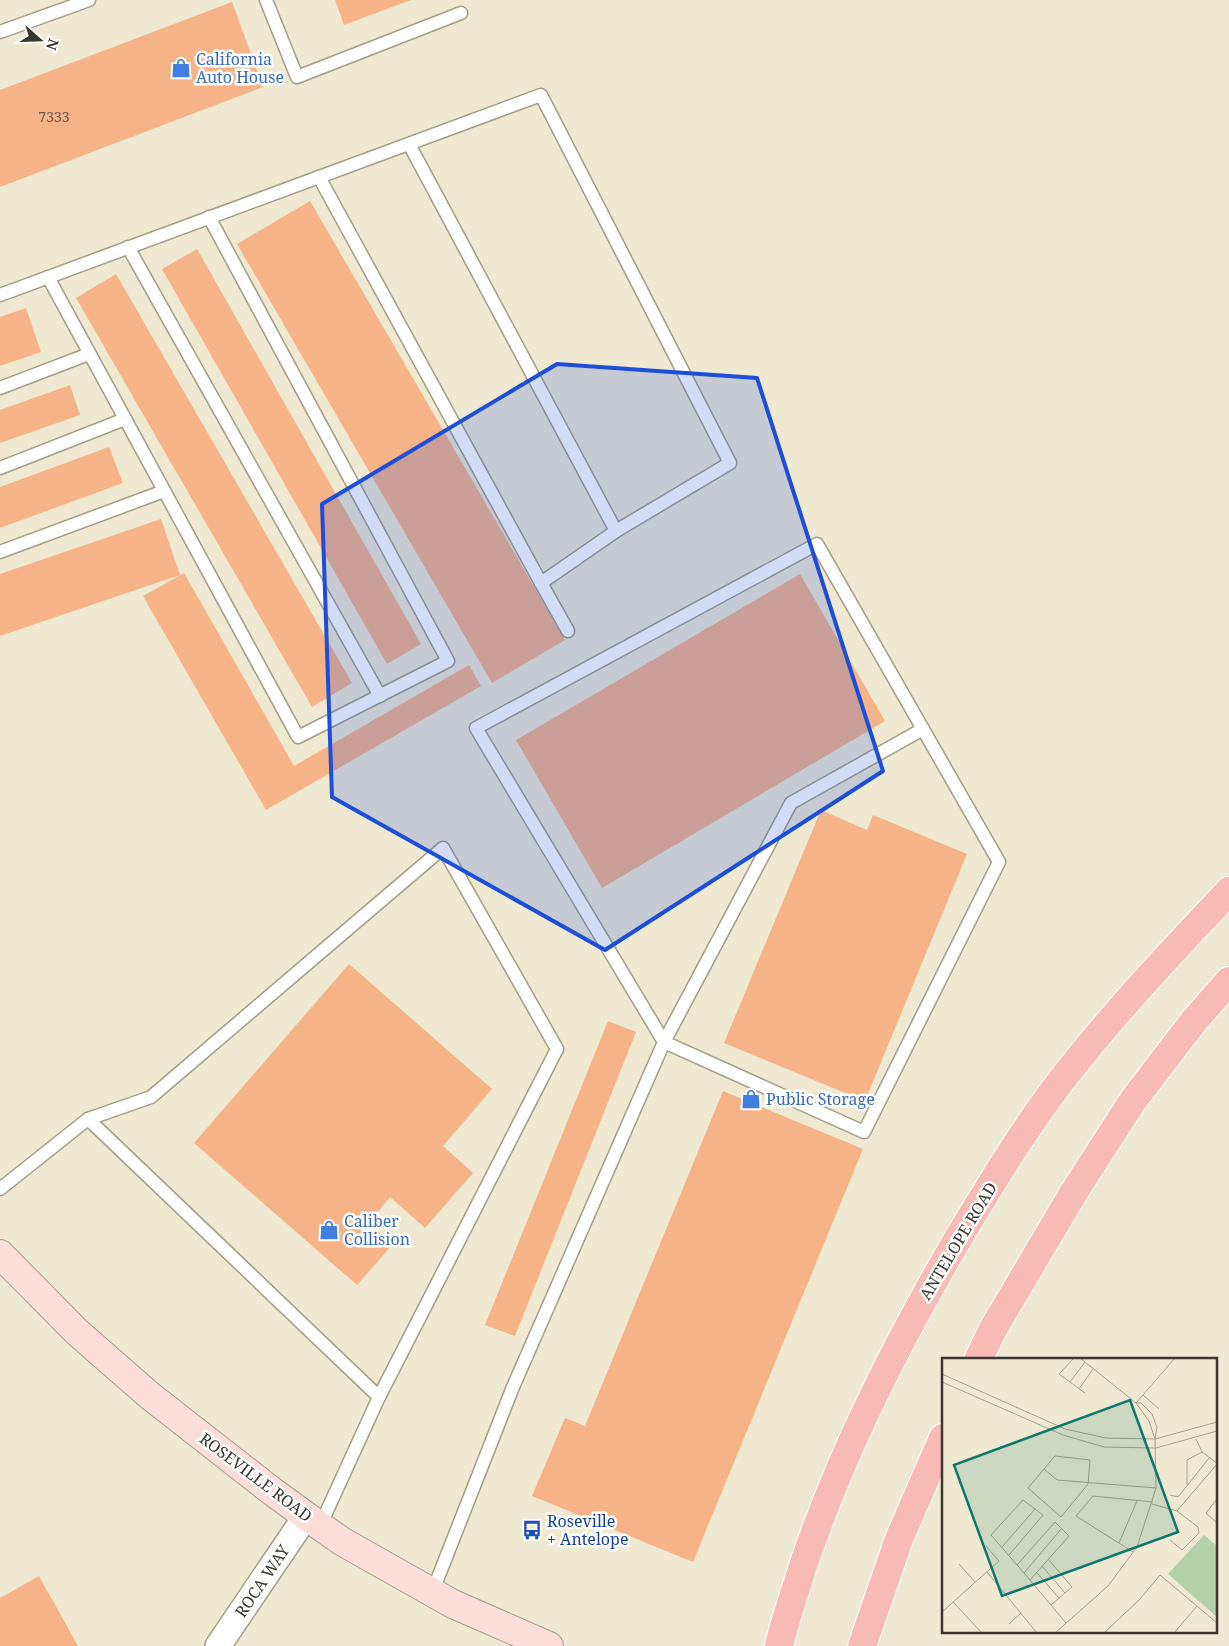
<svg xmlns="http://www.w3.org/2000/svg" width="1229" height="1646" font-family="'Noto Serif',serif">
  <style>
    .building { fill: #f6b388 }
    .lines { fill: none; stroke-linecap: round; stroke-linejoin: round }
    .service-casing { stroke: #a29d87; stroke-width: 15 }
    .minor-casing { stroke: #a29d87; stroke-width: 28 }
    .secondary-casing { stroke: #a29d87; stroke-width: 30 }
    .primary-casing { stroke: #fff; stroke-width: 30 }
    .service { stroke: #fff; stroke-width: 12 }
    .minor { stroke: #fff; stroke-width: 25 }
    .secondary { stroke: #fcddd9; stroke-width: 28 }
    .primary { stroke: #f8bbb3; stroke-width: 28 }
    .marked { fill: #1d4ed8; fill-opacity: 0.2; stroke: #1d4ed8; stroke-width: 4; stroke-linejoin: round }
    .labels { text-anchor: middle; stroke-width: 5; stroke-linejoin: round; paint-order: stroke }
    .number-label { font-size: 14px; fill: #685544 }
    .shop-label { font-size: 16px; fill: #366cbe; stroke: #fff; text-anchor: start }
    .street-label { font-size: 16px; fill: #38362d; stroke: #fff }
    .transit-label { font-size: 16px; fill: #164399; stroke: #fff; text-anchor: start }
    .inset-road { fill: none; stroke: #a6a190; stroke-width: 1 }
    .view { fill: #0f766e; fill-opacity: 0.15; stroke: #0f766e; stroke-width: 2.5 }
    .inset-edge { fill: none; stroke: #38362d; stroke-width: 2.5 }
  </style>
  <rect width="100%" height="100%" fill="#efe9d2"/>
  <g class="building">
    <polygon points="335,0 411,0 344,25"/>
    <polygon points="232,2 263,87 0,187 0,90"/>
    <polygon points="310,201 565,640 492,683 237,244"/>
    <polygon points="197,249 421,644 387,664 162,269"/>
    <polygon points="116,274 352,683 312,707 76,298"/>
    <polygon points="26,308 41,352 0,366 0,317"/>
    <polygon points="70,385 80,415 0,443 0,410"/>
    <polygon points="109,447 123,483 0,528 0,487"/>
    <polygon points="161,519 180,575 0,636 0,574"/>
    <polygon points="184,573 294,766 469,665 481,686 266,810 143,596"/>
    <polygon points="800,574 885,721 602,888 516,740"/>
    <polygon points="821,810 867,830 873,815 967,854 865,1101 724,1043"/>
    <polygon points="349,964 492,1089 443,1146 473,1173 425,1228 390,1197 369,1223 393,1244 357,1285 194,1143"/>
    <polygon points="608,1021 636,1032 515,1336 485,1325"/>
    <polygon points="723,1091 863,1149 693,1562 532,1496 565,1418 585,1426"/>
    <polygon points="39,1576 78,1646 0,1646 0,1598"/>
  </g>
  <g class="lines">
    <defs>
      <g id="service">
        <polyline points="266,0 297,77 461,13"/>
        <polyline points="0,32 89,0"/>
        <polyline points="319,177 541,583 616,531"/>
        <polyline points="128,247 380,696"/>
        <polyline points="48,277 298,737 448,661 209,217"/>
        <polyline points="0,295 541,95 730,463 616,531 409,144"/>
        <polyline points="0,388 89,354"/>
        <polyline points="0,468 125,419"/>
        <polygon points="817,544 999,862 864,1132 664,1042 476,728"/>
        <polyline points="0,552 164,491"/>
        <polyline points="541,583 568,631"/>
        <polyline points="88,1119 379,1397"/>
        <polyline points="0,1189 88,1119 151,1097 443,848 557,1049 379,1397 320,1526"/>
        <polyline points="432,1593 513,1387 664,1042 791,803 923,729"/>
      </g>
      <polyline id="minor" points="218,1646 306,1516"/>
      <polyline id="secondary" points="0,1254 77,1332 149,1395 273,1492 320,1526 343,1542 453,1604 549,1646"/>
      <g id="primary">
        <polyline points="978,1360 993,1329 1074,1192 1134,1099 1194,1021 1229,981"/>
        <path d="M779 1646C785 1620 794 1595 802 1569 842 1449 900 1336 965 1227 1000 1169 1036 1110 1080 1057 1127 999 1178 945 1229 891"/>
        <polyline points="862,1646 899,1539 943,1438"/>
      </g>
    </defs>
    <use href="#service" class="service-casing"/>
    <use href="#minor" class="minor-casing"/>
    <use href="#secondary" class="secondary-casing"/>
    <use href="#primary" class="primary-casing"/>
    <use href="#service" class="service"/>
    <use href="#minor" class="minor"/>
    <use href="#secondary" class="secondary"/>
    <use href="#primary" class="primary"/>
  </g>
  <path class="marked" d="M557 364 757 378 883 771 605 950 332 797 322 504Z"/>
  <defs>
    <symbol id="shop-bare" viewBox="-9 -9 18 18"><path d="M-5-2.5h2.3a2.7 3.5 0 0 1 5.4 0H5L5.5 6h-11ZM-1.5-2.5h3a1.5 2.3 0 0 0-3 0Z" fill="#3f7fe0" stroke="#fff" stroke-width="2.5" paint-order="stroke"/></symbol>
    <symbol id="bus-bare" viewBox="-9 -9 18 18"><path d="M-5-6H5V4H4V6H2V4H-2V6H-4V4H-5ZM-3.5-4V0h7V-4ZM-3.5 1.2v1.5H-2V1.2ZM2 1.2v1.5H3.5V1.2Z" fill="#1a4fb4" stroke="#fff" stroke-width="2.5" paint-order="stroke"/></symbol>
  </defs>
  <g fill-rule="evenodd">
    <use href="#shop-bare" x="167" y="54" width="28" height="28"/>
    <use href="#shop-bare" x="737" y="1085" width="28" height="28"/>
    <use href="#shop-bare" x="315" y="1216" width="28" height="28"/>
    <use href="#bus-bare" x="518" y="1516" width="28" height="28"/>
  </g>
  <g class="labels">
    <g class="number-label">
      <text x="54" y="122">7333</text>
    </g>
    <g class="shop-label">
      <text x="196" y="65">California<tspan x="196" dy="18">Auto House</tspan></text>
      <text x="766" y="1105">Public Storage</text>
      <text x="344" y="1227">Caliber<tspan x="344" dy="18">Collision</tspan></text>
    </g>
    <g class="street-label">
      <text transform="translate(958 1241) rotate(-59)" y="6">ANTELOPE ROAD</text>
      <text transform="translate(256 1477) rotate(37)" y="6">ROSEVILLE ROAD</text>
      <text transform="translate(262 1581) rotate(-56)" y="6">ROCA WAY</text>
    </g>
    <g class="transit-label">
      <text x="547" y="1527">Roseville<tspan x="547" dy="18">+ Antelope</tspan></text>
    </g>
  </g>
  <g transform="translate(942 1358)">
    <rect width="275" height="275" fill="#efe9d2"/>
    <path d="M262 177 275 188V259L226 216Z" fill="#b3d1a9"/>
    <path d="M274 199H275V250L249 229Z" fill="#b3d1a9"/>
    <path class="inset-road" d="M132 0 117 16 143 35M138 0 194 45 207 63 213 81M0 16 123 71 164 80 213 81 275 64M0 24 121 77 162 89 214 90 275 73M128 24 143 4M137 31 151 11M201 37 217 51M194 45 233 0M194 45H199L210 56 215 69 213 81M254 81 260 94 275 105M113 98 148 102 146 126 119 159 86 130ZM102 111 115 122 214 130M245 127V102L260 94M228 137 236 139 268 99M275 141 264 155 275 165M210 146 235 153 256 169 257 175 240 192 228 182M235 153 275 106M177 185 195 143M60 189 93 151 81 142 49 177 82 215 124 265M191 194 134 158 151 138 211 144M67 197 101 157 93 151M106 201 130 229 123 235M17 206 33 224M75 207 113 164 127 178 88 222M100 208 123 235 117 240M45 214 95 275M82 215 120 170M95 215 117 240 109 247M11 244 40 275M0 254 57 203 44 188M67 266 79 255M113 275 166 228 195 189 214 130 213 81M162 275 198 241 218 217 275 265M232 275 255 248"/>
    <path class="view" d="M188 42 236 174 60 238 12 107Z"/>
    <rect width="275" height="275" class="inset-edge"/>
  </g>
  <g transform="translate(40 40) rotate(110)" stroke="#ffffff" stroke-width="4" paint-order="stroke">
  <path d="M0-4L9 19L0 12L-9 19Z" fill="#38362d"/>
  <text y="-8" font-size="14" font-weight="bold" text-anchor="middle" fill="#38362d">N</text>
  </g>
</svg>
